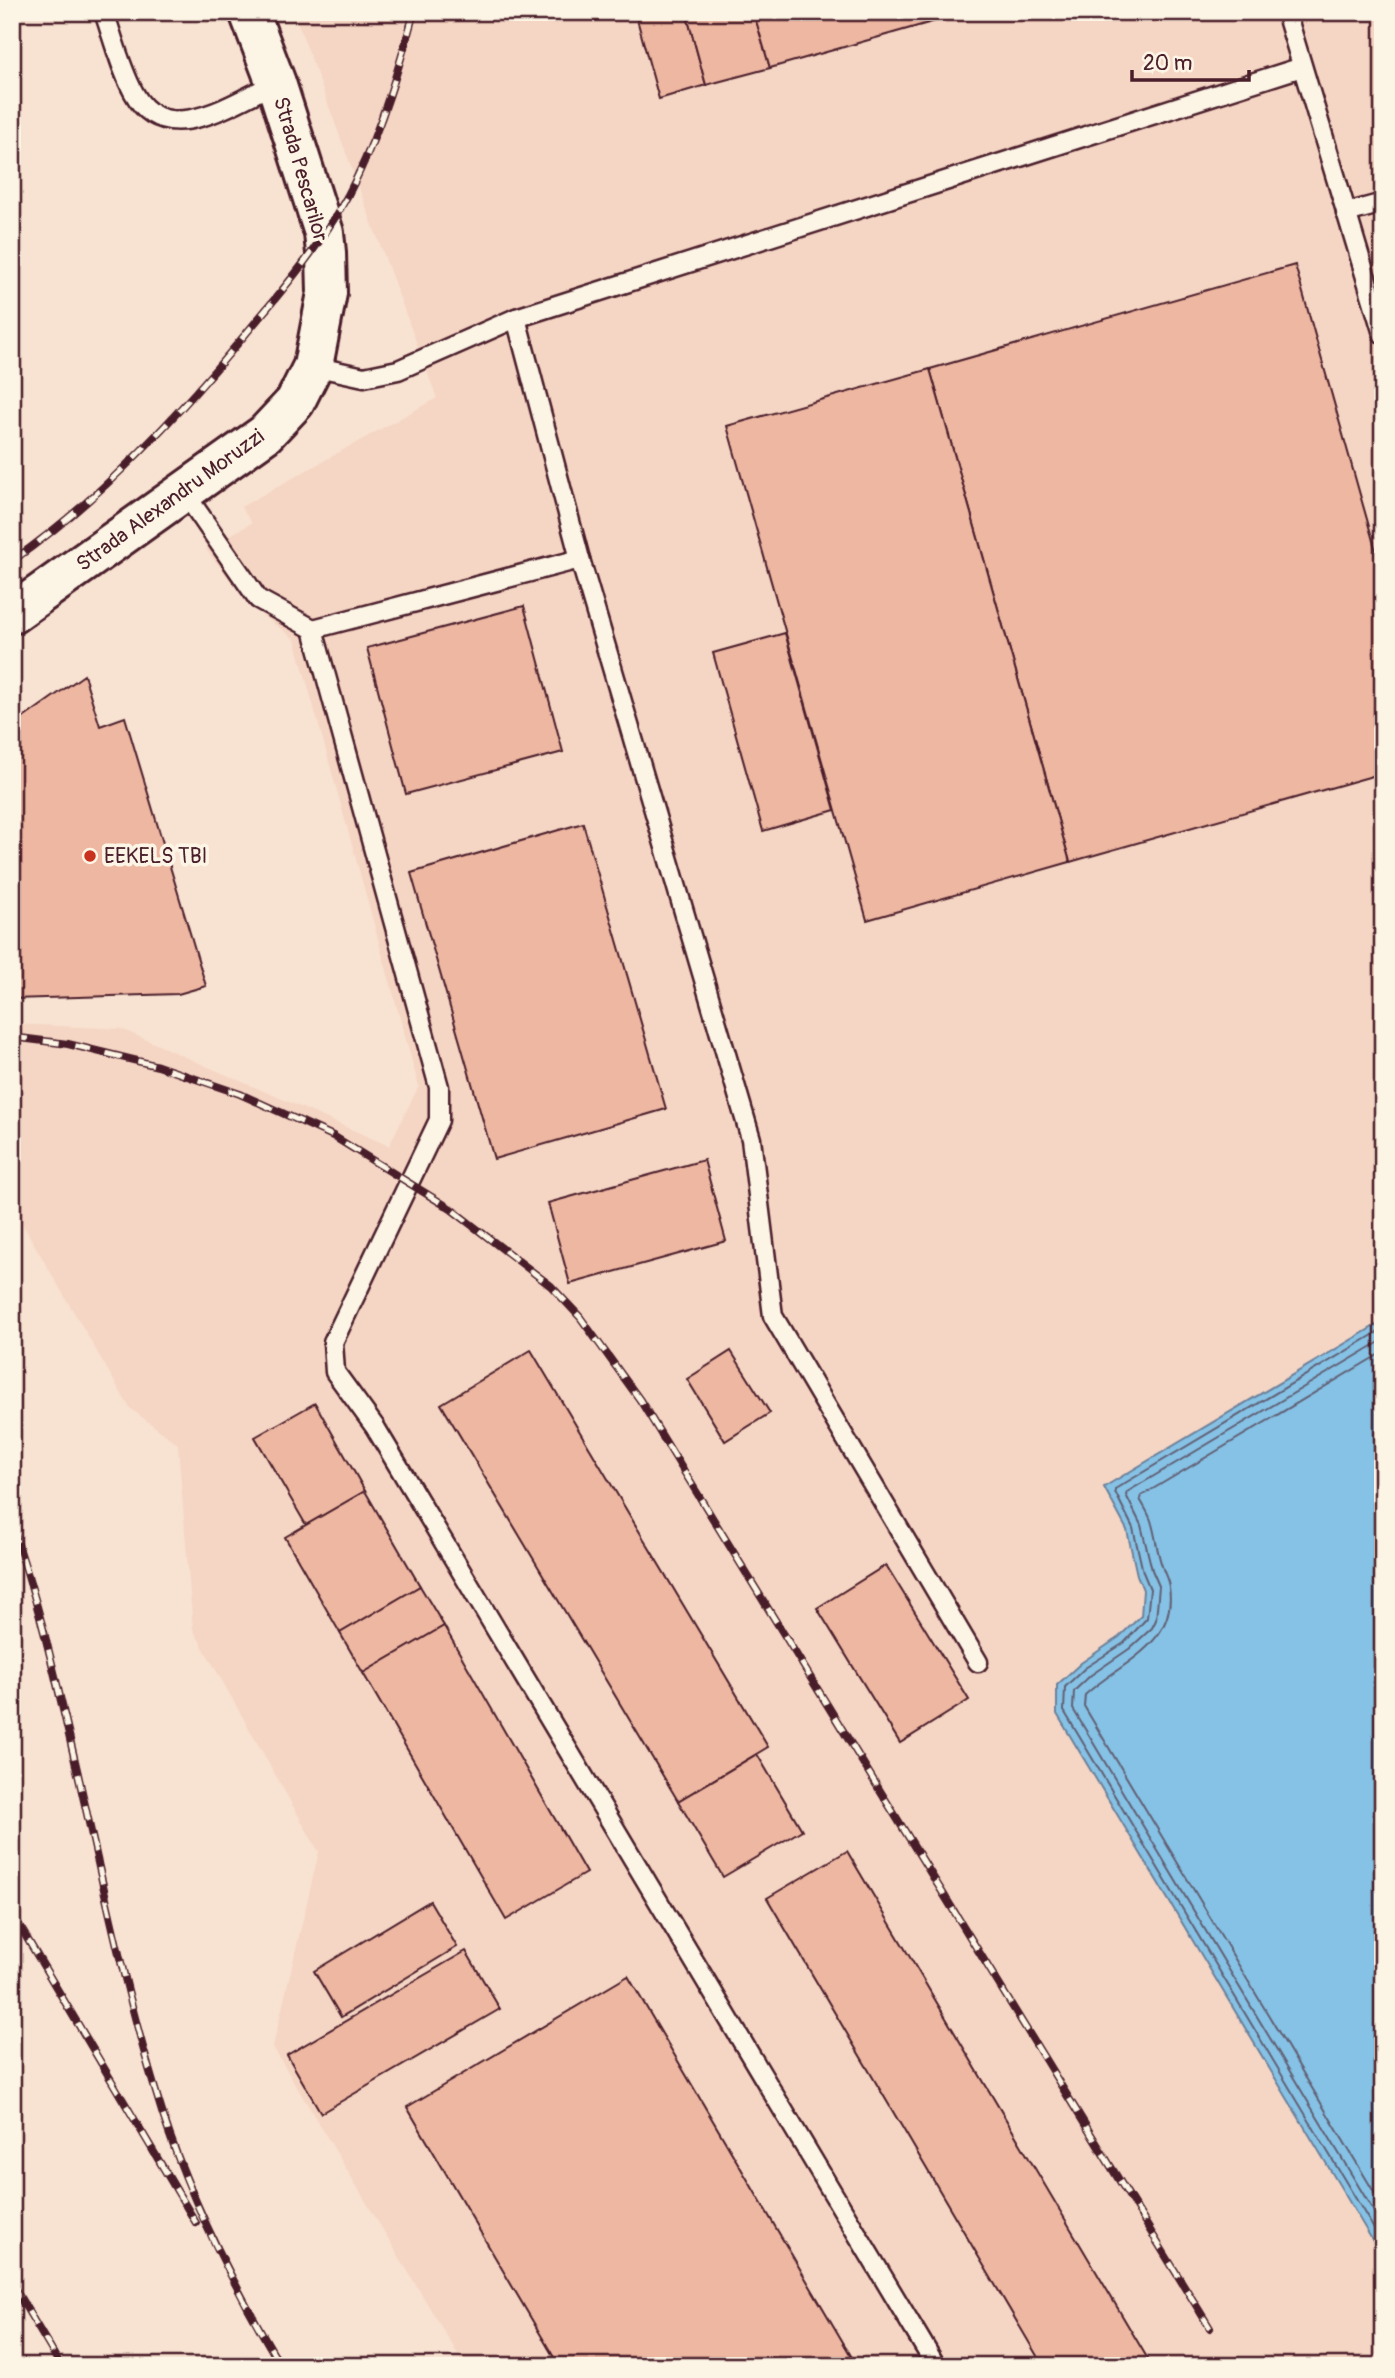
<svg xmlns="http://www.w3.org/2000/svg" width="1395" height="2378" font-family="Pangolin,sans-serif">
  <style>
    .built { fill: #f5d5c3 }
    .water { fill: #85c2e5; stroke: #6d819b; stroke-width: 2 }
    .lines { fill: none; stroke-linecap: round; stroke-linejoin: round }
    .shore { stroke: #626075; stroke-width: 2 }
    .building { fill: #eeb7a2; stroke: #4a1f2b; stroke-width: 2 }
    .service-casing { stroke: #4a1f2b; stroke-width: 23 }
    .tertiary-casing { stroke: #4a1f2b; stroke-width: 44 }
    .service { stroke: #fcf5e5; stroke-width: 18 }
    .tertiary { stroke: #fcf5e5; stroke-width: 38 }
    .rail-casing { stroke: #4a1f2b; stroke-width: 8 }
    .rail { stroke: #fcf5e5; stroke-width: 5; stroke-dasharray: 16; stroke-linecap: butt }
    .poi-dot { fill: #c8321e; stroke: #fcf5e5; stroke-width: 2.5 }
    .labels { text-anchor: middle; stroke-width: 7; stroke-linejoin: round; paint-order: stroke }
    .street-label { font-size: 21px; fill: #4a1f2b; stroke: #fcf5e5 }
    .poi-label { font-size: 21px; fill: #4a1f2b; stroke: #fcf5e5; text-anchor: start }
  </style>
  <rect width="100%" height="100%" fill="#f8e2d1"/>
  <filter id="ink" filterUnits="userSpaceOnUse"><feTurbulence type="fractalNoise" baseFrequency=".0143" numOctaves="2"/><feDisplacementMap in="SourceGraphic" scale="14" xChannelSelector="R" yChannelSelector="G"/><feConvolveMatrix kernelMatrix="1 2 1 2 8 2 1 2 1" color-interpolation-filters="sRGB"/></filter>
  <g filter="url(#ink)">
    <polygon class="built" points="294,12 1383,12 1383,2366 465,2366 273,2047 319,1852 193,1629 178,1444 130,1408 12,1206 12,1024 121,1029 389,1146 419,1086 295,639 251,607 206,549 252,523 241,507 437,398"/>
    <polygon class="water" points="1383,1321 1383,2258 1057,1714 1057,1685 1081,1663 1119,1637 1141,1616 1143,1590 1137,1575 1127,1530 1104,1487"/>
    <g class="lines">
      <g class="shore">
        <polyline points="1383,1329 1115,1489 1115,1492 1133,1528 1143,1572 1150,1589 1147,1618 1124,1643 1085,1668 1065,1687 1064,1711 1383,2244"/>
        <polyline points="1383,1340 1127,1492 1126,1495 1141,1525 1152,1570 1159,1586 1156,1620 1152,1628 1129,1649 1091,1675 1074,1691 1073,1709 1383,2227"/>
        <path d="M1383 1352 1141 1496 1140 1499C1144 1507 1150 1515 1152 1524 1156 1538 1157 1552 1162 1566 1164 1573 1168 1579 1169 1587 1178 1645 1119 1663 1085 1695L1084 1706 1383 2207"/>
      </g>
    </g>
    <g class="building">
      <polygon points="635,12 686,12 706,85 659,99"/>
      <polygon points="686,12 754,12 770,68 706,85"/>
      <polygon points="760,12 944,12 946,18 770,68 754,14"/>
      <polygon points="1295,265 1383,576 1383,773 1070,862 930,369"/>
      <polygon points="930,369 1070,862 867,920 727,426"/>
      <polygon points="524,606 563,752 406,794 367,648"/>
      <polygon points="785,633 835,810 763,831 713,653"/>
      <polygon points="84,675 100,726 125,717 206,986 178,994 12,999 12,726"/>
      <polygon points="583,823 666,1109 494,1159 411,873"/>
      <polygon points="704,1160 726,1241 570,1284 548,1203"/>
      <polygon points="531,1350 768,1747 678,1801 441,1404"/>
      <polygon points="731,1351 770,1413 725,1441 687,1379"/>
      <polygon points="315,1403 365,1491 306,1525 255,1437"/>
      <polygon points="365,1491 420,1586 340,1633 285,1537"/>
      <polygon points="886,1565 969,1700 900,1743 817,1608"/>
      <polygon points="420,1586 444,1626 363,1673 340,1633"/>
      <polygon points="444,1626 586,1873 506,1920 363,1673"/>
      <polygon points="757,1754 802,1830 723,1877 678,1801"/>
      <polygon points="847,1851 1152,2366 1043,2366 767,1898"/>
      <polygon points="430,1901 457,1947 341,2017 314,1971"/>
      <polygon points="466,1951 500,2009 321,2113 287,2055"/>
      <polygon points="628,1976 857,2366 559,2366 407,2107"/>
    </g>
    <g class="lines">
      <defs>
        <g id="service">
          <path d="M104 12C113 38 121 70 134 93 165 151 234 102 276 83"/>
          <polyline points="1286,12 1383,334"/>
          <polyline points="1346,213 1383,203"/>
          <polyline points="313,366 364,377 398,370 516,318"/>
          <polyline points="184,492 258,599 313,629 580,559 751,1139 773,1316 978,1662"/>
          <polyline points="580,559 516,318 1302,67"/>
          <polyline points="313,629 439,1087 439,1120 333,1342 335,1372 375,1427 936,2366"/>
        </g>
        <polyline id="tertiary" points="12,614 265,434 295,402 313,366 327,293 326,253 324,233 276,83 249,12"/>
      </defs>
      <use href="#service" class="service-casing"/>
      <use href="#tertiary" class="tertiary-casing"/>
      <use href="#service" class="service"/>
      <use href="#tertiary" class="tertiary"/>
      <defs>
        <g id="rail">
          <path d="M12 561C105 496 182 411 254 324 292 279 332 231 357 177 382 125 399 68 414 12"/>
          <polyline points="12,1037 68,1044 158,1066 240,1094 333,1136 451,1209 551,1286 580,1317 640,1400 1210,2328"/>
          <path d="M12 1527C36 1594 52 1662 68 1731 98 1858 123 1988 162 2112 191 2202 233 2285 281 2366"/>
          <polyline points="12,1913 196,2223"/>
          <polyline points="12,2284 61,2366"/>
        </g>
      </defs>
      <use href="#rail" class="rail-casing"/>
      <use href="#rail" class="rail"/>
    </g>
  </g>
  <circle class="poi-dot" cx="90" cy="856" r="7"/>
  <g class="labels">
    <g class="street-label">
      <text transform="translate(301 169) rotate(74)" y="7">Strada Pescarilor</text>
      <text transform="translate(170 500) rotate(-36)" y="7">Strada Alexandru Moruzzi</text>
    </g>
    <g class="poi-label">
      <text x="104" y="863">EEKELS TBI</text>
    </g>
  </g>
  <rect width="1395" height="2378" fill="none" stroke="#fcf5e5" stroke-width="42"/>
  <rect x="21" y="21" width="1353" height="2336" fill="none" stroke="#4a1f2b" stroke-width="2.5" filter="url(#ink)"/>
  <path d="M1132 70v10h117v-10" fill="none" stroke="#4a1f2b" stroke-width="3.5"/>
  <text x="1143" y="70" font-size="21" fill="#4a1f2b" stroke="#fcf5e5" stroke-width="5" paint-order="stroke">20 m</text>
</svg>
